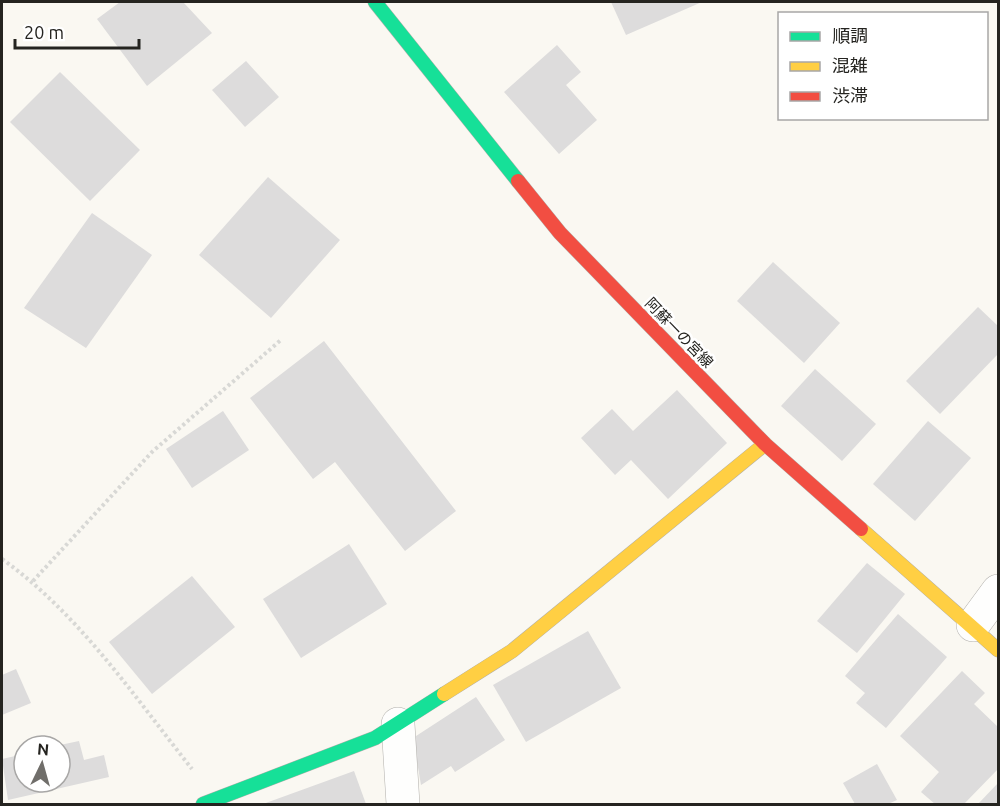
<svg xmlns="http://www.w3.org/2000/svg" width="1000" height="806" font-family="Ubuntu,'Noto Sans JP',sans-serif">
  <style>
    .building { fill: #dddcdc }
    .lines { fill: none; stroke-linecap: round; stroke-linejoin: round }
    .street-casing { stroke: #b1afab; stroke-width: 34 }
    .fast-casing { stroke: #b1afab; stroke-width: 15 }
    .slow-casing { stroke: #b1afab; stroke-width: 15 }
    .jam-casing { stroke: #b1afab; stroke-width: 15 }
    .path { stroke: #d8d8d5; stroke-width: 4; stroke-dasharray: 3 3; stroke-linecap: butt }
    .street { stroke: #fefefd; stroke-width: 33 }
    .fast { stroke: #16e098; stroke-width: 14 }
    .slow { stroke: #ffcf43; stroke-width: 14 }
    .jam { stroke: #f24e42; stroke-width: 14 }
    .labels { text-anchor: middle; stroke-width: 5; stroke-linejoin: round; paint-order: stroke }
    .street-label { font-size: 15px; fill: #252420; stroke: #fff }
  </style>
  <rect width="100%" height="100%" fill="#faf8f2"/>
  <g class="building">
    <polygon points="120,2 183,2 212,33 147,86 97,19"/>
    <polygon points="611,2 702,2 626,35"/>
    <polygon points="557,45 581,72 566,85 597,120 559,154 504,92"/>
    <polygon points="246,61 279,97 245,127 212,90"/>
    <polygon points="60,72 140,150 90,201 10,122"/>
    <polygon points="268,177 340,240 271,318 199,255"/>
    <polygon points="92,213 152,255 86,348 24,308"/>
    <polygon points="773,262 840,323 804,363 737,301"/>
    <polygon points="978,307 998,326 998,354 940,414 906,381"/>
    <polygon points="324,341 456,511 405,551 335,462 313,479 250,398"/>
    <polygon points="815,369 876,424 842,461 781,406"/>
    <polygon points="677,390 727,443 668,499 631,460 615,475 581,438 612,409 633,431"/>
    <polygon points="223,411 249,450 192,488 166,449"/>
    <polygon points="928,421 971,458 915,521 873,484"/>
    <polygon points="349,544 387,604 301,658 263,599"/>
    <polygon points="867,563 905,594 857,653 817,621"/>
    <polygon points="192,576 235,627 152,694 109,642"/>
    <polygon points="898,614 947,657 886,728 856,703 865,693 845,676"/>
    <polygon points="588,631 621,688 526,742 493,685"/>
    <polygon points="16,669 31,703 2,715 2,675"/>
    <polygon points="962,671 985,693 974,704 998,727 998,769 964,804 935,804 921,792 939,772 900,736"/>
    <polygon points="476,697 505,740 455,772 451,766 421,785 413,738"/>
    <polygon points="79,741 84,760 104,755 109,777 8,800 2,759 24,754 24,782 60,782 60,745"/>
    <polygon points="877,764 897,800 888,804 855,804 843,783"/>
    <polygon points="354,771 366,804 263,804"/>
    <polygon points="998,783 998,804 978,804"/>
  </g>
  <g class="lines">
    <defs>
      <g id="street">
        <polyline points="973,625 998,591"/>
        <polyline points="398,724 403,804"/>
      </g>
      <g id="fast">
        <polyline points="375,2 518,181"/>
        <polyline points="203,804 375,738 444,694"/>
      </g>
      <g id="slow">
        <polyline points="861,529 998,650"/>
        <polyline points="444,694 512,651 765,444"/>
      </g>
      <polyline id="jam" points="518,181 560,233 765,444 861,529"/>
    </defs>
    <use href="#street" class="street-casing"/>
    <use href="#fast" class="fast-casing"/>
    <use href="#slow" class="slow-casing"/>
    <use href="#jam" class="jam-casing"/>
    <g class="path">
      <path d="M2 559C78 613 134 696 192 769"/>
      <polyline points="33,581 152,452 282,339"/>
    </g>
    <use href="#street" class="street"/>
    <use href="#fast" class="fast"/>
    <use href="#slow" class="slow"/>
    <use href="#jam" class="jam"/>
  </g>
  <g class="labels">
    <g class="street-label">
      <text transform="translate(679 333) rotate(46)" y="5">阿蘇一の宮線</text>
    </g>
  </g>
  <rect width="1000" height="806" fill="none" stroke="#252420" stroke-width="6"/>
  <rect x="778" y="12" width="210" height="108" fill="#ffffff" stroke="#a8a7a6" stroke-width="1.5"/>
  <rect x="790" y="32" width="30" height="9" fill="#16e098" stroke="#a8a7a6" stroke-width="1.5"/>
  <text x="832" y="42" font-size="18" fill="#252420">順調</text>
  <rect x="790" y="62" width="30" height="9" fill="#ffcf43" stroke="#a8a7a6" stroke-width="1.5"/>
  <text x="832" y="72" font-size="18" fill="#252420">混雑</text>
  <rect x="790" y="92" width="30" height="9" fill="#f24e42" stroke="#a8a7a6" stroke-width="1.5"/>
  <text x="832" y="102" font-size="18" fill="#252420">渋滞</text>
  <g transform="translate(42 764) rotate(5)"><circle r="28" fill="#ffffff" stroke="#a8a7a6" stroke-width="1.5"/>
  <path d="M0-4.5L10 22L0 15L-10 22Z" fill="#706e6a"/>
  <text y="-9" font-size="16" font-weight="bold" text-anchor="middle" fill="#252420">N</text>
  </g>
  <path d="M15 39v9h124v-9" fill="none" stroke="#252420" stroke-width="3"/>
  <text x="24" y="39" font-size="18" fill="#252420" stroke="#ffffff" stroke-width="4.5" paint-order="stroke">20 m</text>
</svg>
